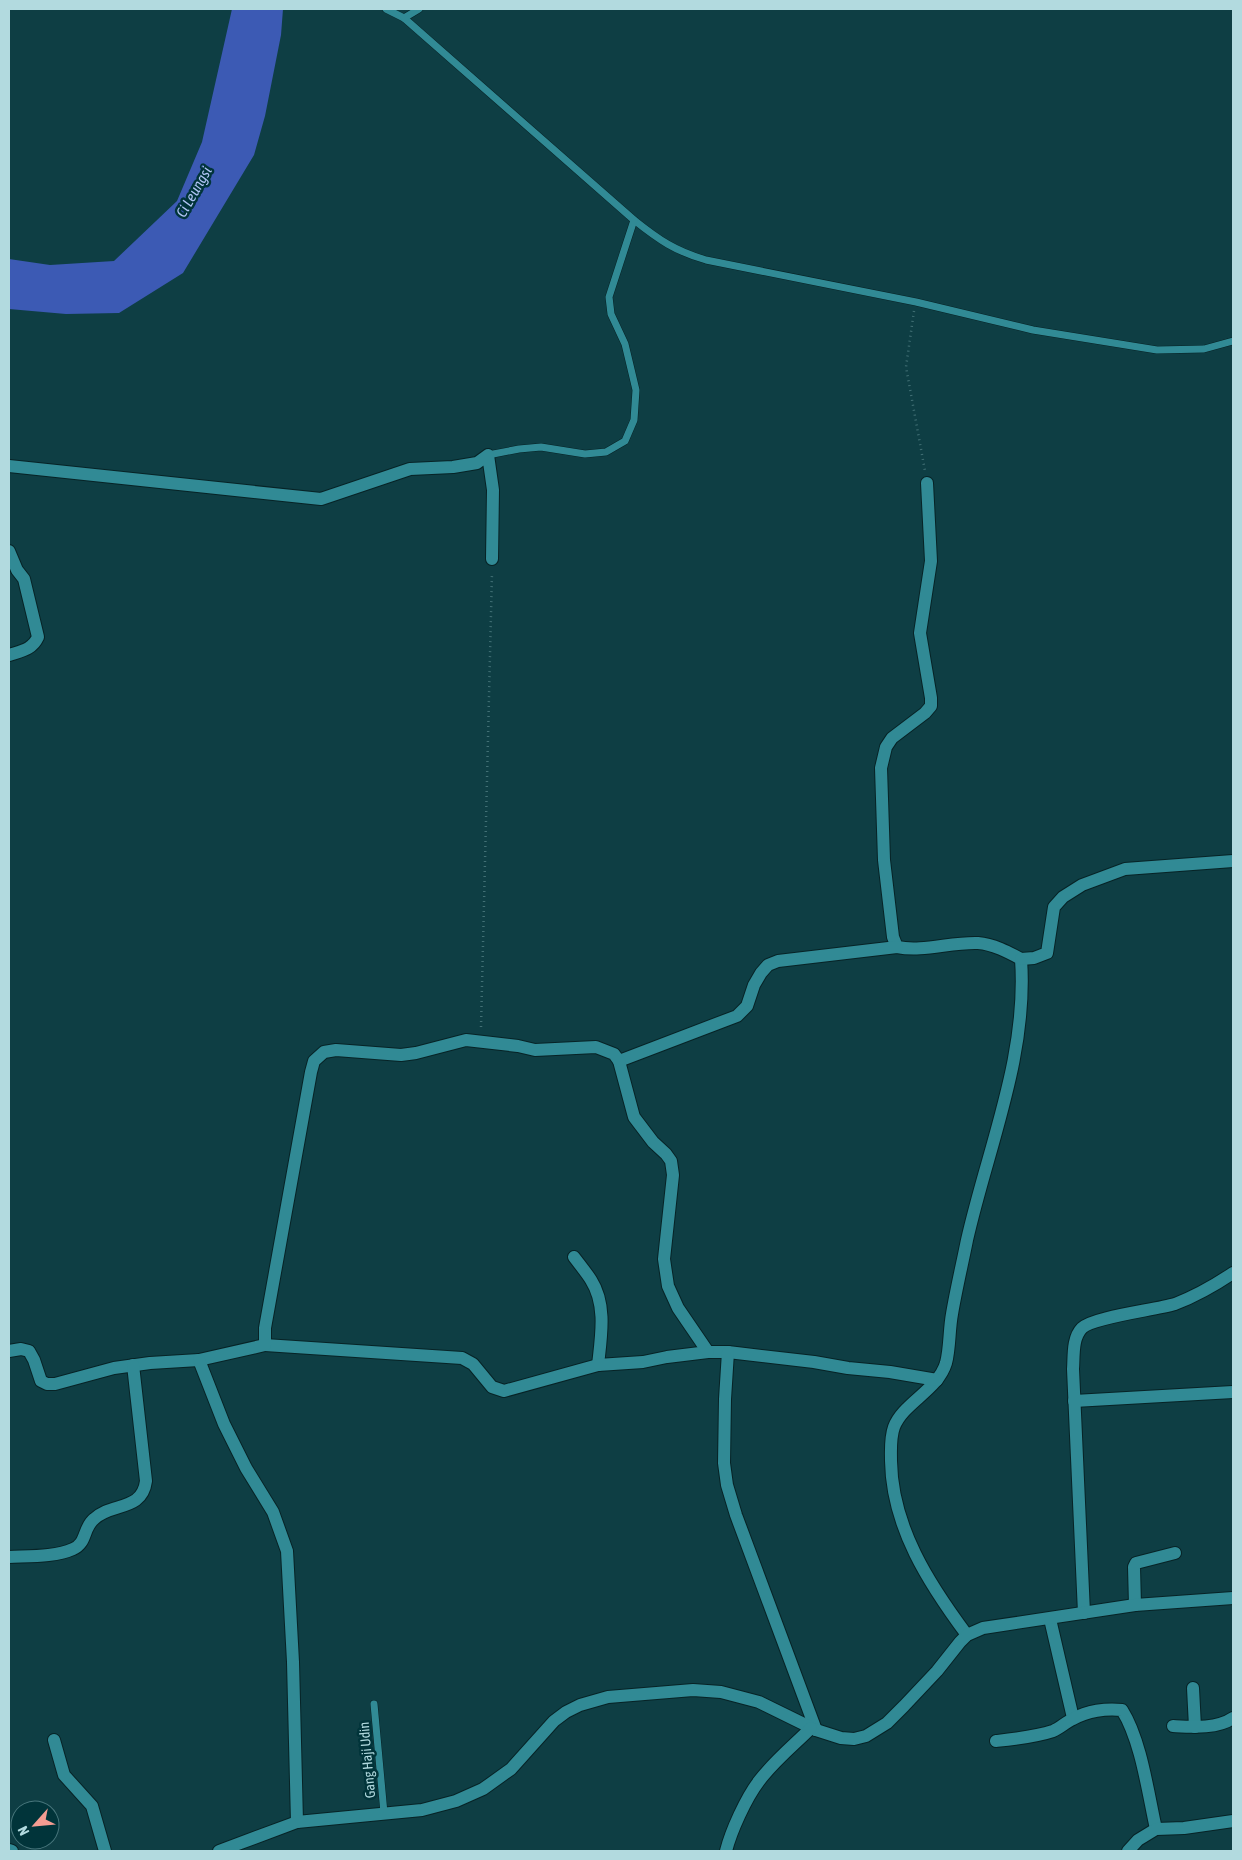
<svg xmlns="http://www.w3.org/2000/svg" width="1242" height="1860" font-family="'Asap Condensed',sans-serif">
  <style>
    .water { fill: #3c5ab4 }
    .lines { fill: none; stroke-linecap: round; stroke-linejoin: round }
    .lane-casing { stroke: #072326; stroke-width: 8 }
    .street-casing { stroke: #072326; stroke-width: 14 }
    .path { stroke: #427075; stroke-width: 2.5; stroke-dasharray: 1 4; stroke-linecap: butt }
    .lane { stroke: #318a95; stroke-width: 7 }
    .street { stroke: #318a95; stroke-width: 12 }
    .labels { text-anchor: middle; stroke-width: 5; stroke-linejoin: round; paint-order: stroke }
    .street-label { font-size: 14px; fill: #b2dadf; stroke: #01343a }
    .water-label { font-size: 15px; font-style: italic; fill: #b0c4f4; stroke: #01343a }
  </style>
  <rect width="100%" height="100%" fill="#0e3e44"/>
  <polygon class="water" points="232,9 283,9 281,35 265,116 254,155 183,273 119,313 66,314 9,309 9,259 50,265 114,261 177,201 202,142"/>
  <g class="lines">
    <defs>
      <g id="lane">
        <path d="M386 9 404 18 634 220C659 240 675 251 706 260L916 302 1033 330 1157 350 1204 349 1233 341"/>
        <polyline points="404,18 419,9"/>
        <polyline points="488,455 519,449 541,447 585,454 606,452 625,441 634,420 636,390 625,344 611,314 609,297 634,220"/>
        <polyline points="374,1704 384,1813"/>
      </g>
      <g id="street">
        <polyline points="9,466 321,499 410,469 453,467 477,463 488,455 493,490 492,559"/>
        <path d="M927 483 931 561 920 633 931 698V706L925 713 892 738 886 747 881 768 884 860 893 937 897 947C924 952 950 942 978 943 993 944 1008 952 1021 959 1028 1056 988 1147 967 1240 962 1265 956 1290 952 1314 949 1330 950 1348 946 1363 938 1390 903 1403 894 1427 890 1438 891 1450 891 1461 892 1527 929 1584 967 1635"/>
        <path d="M9 551 17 570 24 579 38 637C32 650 21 651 9 655"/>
        <polyline points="1021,959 1034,958 1047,953 1054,907 1063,897 1082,885 1125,869 1233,861"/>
        <polyline points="619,1061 737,1016 747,1006 754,985 761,973 768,965 778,961 897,947"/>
        <path d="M574 1257C580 1265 586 1272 591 1280 607 1305 601 1337 598 1365"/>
        <polyline points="265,1345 462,1358 473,1364 492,1387 504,1391 598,1365 643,1362 667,1357 708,1352 728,1352 814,1362 848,1368 890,1372 937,1380"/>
        <polyline points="9,1351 21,1349 29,1351 34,1360 41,1381 47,1384 55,1384 114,1368 150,1363 199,1360 265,1345 265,1328 311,1072 314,1061 324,1052 336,1050 401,1055 416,1053 466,1040 518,1046 535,1050 596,1047 614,1054 619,1061 634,1117 653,1142 666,1154 671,1161 673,1175 664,1259 668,1286 678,1308 708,1352"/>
        <polyline points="728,1352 725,1399 724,1463 727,1485 736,1515 816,1730"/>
        <polyline points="199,1360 224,1424 246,1468 273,1512 287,1551 293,1662 297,1822"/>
        <polyline points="1074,1401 1233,1392"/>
        <path d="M9 1557C28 1556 56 1557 73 1549 87 1543 83 1528 94 1519 111 1502 142 1512 146 1481L133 1365"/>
        <polyline points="1135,1605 1134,1567 1136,1563 1175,1553"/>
        <path d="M1084 1613 1073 1369C1074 1357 1072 1338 1082 1328 1093 1317 1155 1310 1175 1304 1196 1296 1215 1285 1233 1273"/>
        <polyline points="1050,1619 1073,1718"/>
        <polyline points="1193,1688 1195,1727"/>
        <path d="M1173 1726C1192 1727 1217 1729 1233 1718"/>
        <polyline points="54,1740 64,1775 92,1806 105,1851"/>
        <path d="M996 1741C1015 1739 1035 1737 1053 1731 1060 1728 1066 1722 1073 1719 1087 1711 1106 1708 1122 1710 1141 1740 1148 1793 1156 1829"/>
        <polyline points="9,1850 12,1851"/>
        <polyline points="219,1851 297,1822 422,1810 456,1801 483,1789 511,1769 554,1721 566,1712 580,1705 608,1697 693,1690 721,1692 759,1702 816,1730 841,1738 854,1739 866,1736 887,1723 904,1706 937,1671 960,1642 967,1635 983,1628 1135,1605 1233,1598"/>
        <path d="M726 1851C731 1831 746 1798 759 1781 774 1761 794 1745 811 1728"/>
        <polyline points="1128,1851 1138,1840 1156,1829 1184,1828 1233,1821"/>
      </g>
    </defs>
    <use href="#lane" class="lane-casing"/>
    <use href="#street" class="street-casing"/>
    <g class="path">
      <polyline points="914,311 906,367 925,471"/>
      <polyline points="481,1027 492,573"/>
    </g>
    <use href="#lane" class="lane"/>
    <use href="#street" class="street"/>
  </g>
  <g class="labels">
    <g class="street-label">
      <text transform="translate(367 1760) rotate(-95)" y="5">Gang Haji Udin</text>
    </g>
    <g class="water-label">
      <text transform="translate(194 192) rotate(-60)" y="5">Ci Leungsi</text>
    </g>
  </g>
  <rect width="1242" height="1860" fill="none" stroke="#b2dadf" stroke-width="20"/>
  <g transform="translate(35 1825) rotate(243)"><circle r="24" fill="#01343a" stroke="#48767c"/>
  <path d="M0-4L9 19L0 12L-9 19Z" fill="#f59c92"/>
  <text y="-8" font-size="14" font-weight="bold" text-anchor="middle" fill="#b2dadf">N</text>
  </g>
</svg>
